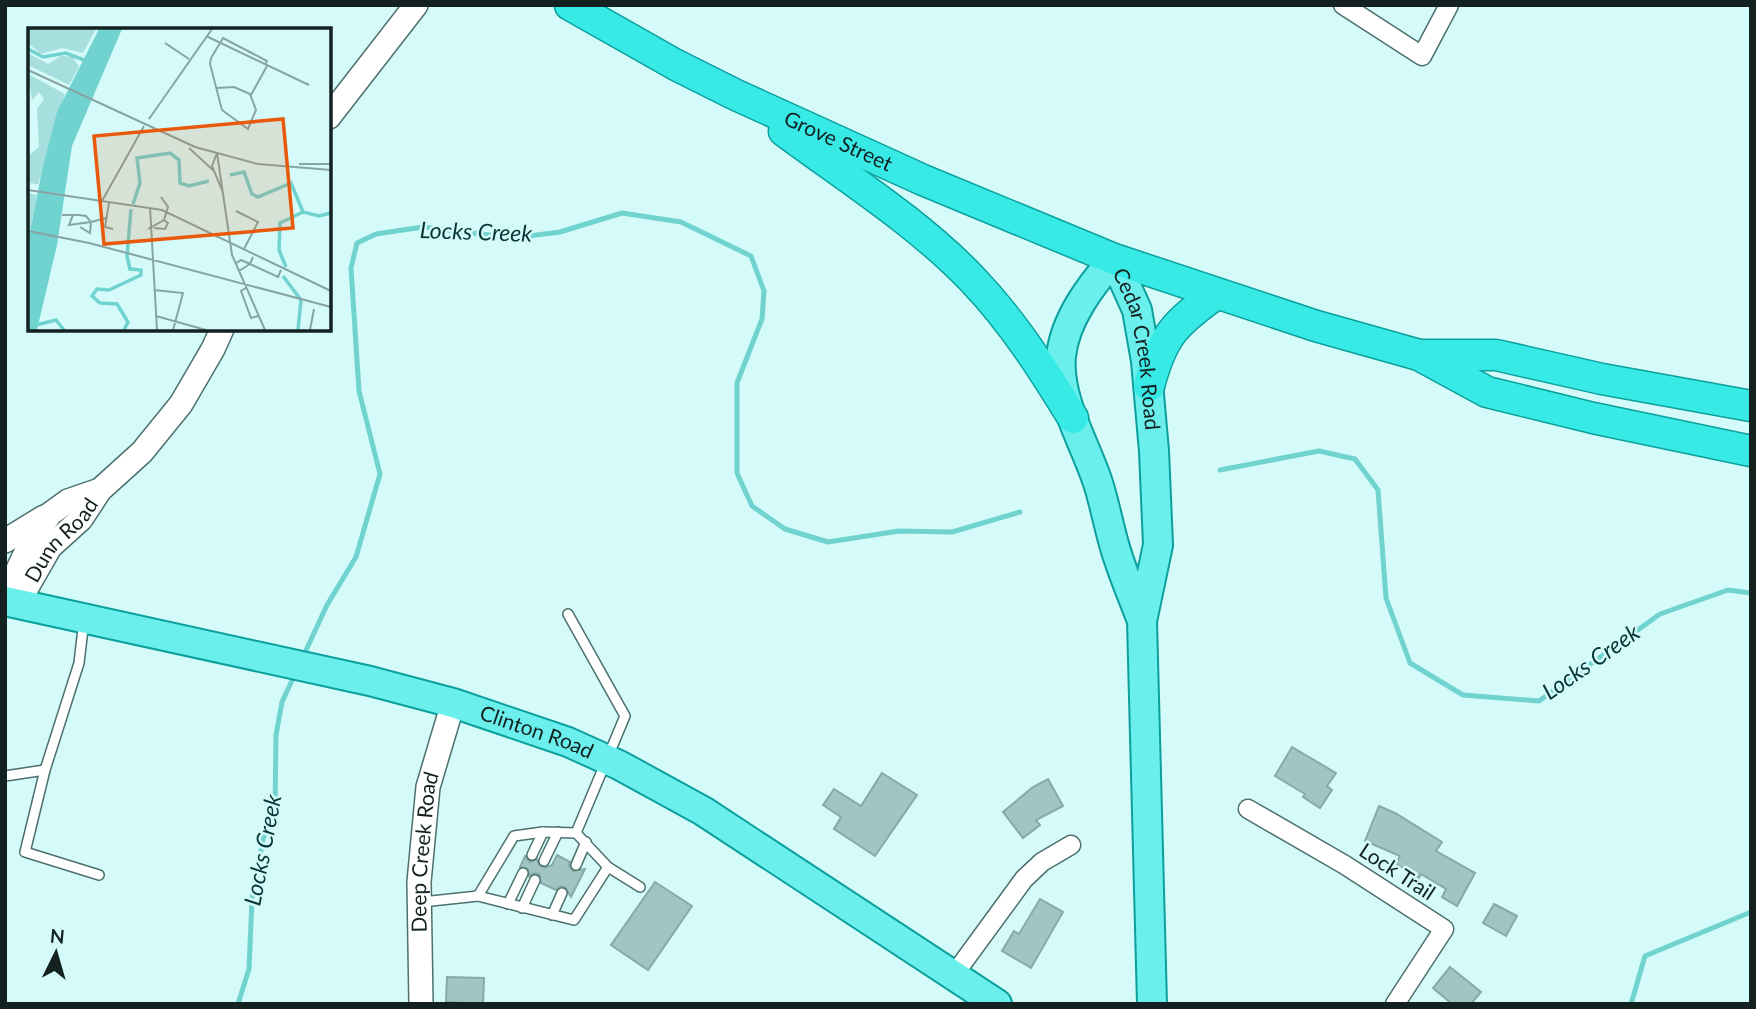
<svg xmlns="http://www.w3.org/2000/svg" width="1756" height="1009" font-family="Lato,sans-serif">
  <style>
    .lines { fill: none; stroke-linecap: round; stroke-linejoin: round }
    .stream { stroke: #71d3d0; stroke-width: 5 }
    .building { fill: #a0c5c3; stroke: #85aaa8; stroke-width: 2 }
    .service-casing { stroke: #4d706e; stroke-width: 12 }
    .minor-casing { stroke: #4d706e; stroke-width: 21 }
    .tertiary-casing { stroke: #4d706e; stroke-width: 26 }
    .primary-casing { stroke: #0ba09d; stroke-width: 32 }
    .trunk-casing { stroke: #0ba09d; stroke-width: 33 }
    .service { stroke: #fff; stroke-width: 9 }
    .minor { stroke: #fff; stroke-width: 18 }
    .tertiary { stroke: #fff; stroke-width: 23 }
    .primary { stroke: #6aefec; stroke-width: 28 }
    .trunk { stroke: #38eae6; stroke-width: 30 }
    .labels { text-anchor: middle; stroke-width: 5; stroke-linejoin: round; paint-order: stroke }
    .street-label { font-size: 21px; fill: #132121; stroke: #d4fbf9 }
    .water-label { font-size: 23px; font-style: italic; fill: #053635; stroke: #d4fbf9 }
    .inset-river { fill: none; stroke: #71d3d0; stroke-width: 3.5 }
    .inset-road { fill: none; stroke: #87a4a3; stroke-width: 2 }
    .view { fill: #e8590c; fill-opacity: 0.15; stroke: #e8590c; stroke-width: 3.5 }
    .inset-edge { fill: none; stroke: #132121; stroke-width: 3.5 }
  </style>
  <rect width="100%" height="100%" fill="#d4fbf9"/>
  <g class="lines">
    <g class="stream">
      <polyline points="1220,470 1319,451 1355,459 1378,490 1386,598 1410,663 1463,695 1539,701 1660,614 1728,590 1751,593"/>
      <polyline points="302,659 327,605 356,557 380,474 359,391 351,268 357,243 376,234 423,227 513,238 560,232 622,213 681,222 751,256 764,291 762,319 737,383 737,473 752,506 785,529 828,542 899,531 952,532 1020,512"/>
      <polyline points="238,1004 249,969 252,899 263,839 275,809 276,735 282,702 295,674"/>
      <polyline points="1631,1004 1645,956 1751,912"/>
    </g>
  </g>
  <g class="building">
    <polygon points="1292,747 1336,773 1327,786 1332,790 1320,808 1303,797 1305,794 1275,776"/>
    <polygon points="882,773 917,795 875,856 834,829 841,817 823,805 834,789 861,806"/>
    <polygon points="1048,779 1063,806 1036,820 1040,825 1023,838 1003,812 1033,787"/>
    <polygon points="1379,806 1395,813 1442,842 1436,851 1475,873 1457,906 1442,897 1446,889 1421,874 1419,878 1396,864 1400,856 1365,841"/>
    <polygon points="557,855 570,862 569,866 573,871 585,869 571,897 565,887 561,886 556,890 541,883 539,874 534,873 529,876 528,869 520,867 525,856 530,862 537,859 539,865 545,868 552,865"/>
    <polygon points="655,882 692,906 648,970 611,945"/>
    <polygon points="1040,899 1063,912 1031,968 1002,951 1014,931 1019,934"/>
    <polygon points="1494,904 1517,916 1506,936 1483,923"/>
    <polygon points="1450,967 1481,992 1471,1004 1452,1004 1433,988"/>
    <polygon points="447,977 484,978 483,1004 446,1002"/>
  </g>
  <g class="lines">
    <defs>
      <g id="service">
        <polyline points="84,620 79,663 45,770 25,852 99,875"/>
        <polyline points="5,776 45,770"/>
        <polyline points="532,855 543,832"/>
        <polyline points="544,861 558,832"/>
        <polyline points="576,865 586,842"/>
        <polyline points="608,867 640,887"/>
        <polyline points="478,896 574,920 608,867 576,833"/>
        <polyline points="422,902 478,896 514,836 543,832 576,833 625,716 568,614"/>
        <polyline points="508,904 523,873"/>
        <polyline points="522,908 535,880"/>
        <polyline points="552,915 562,893"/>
      </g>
      <g id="minor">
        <polyline points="1343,5 1422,56 1449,5"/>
        <polyline points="1248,809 1345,865 1444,929 1395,1004"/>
        <polyline points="953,976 1024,879 1042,862 1071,845"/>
      </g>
      <g id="tertiary">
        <polyline points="329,117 416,5"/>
        <polyline points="5,541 44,517"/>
        <path id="s1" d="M18 603 50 547 81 519 100 490 142 452 181 404 213 349 222 329"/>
        <polyline points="18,603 18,569 29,546 50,514 68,501 100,490"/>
        <path id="s2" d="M421 1004 419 882 428 787 453 703"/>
      </g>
      <g id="primary">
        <path id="s3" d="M5 601 370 681 453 703 568 742 619 765 703 811 997 1004"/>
        <path id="s4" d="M1142 621C1133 597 1123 574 1116 551 1109 528 1105 505 1098 483 1085 443 1057 399 1061 356 1065 319 1091 285 1114 259L1137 310 1146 361 1154 451 1158 545 1142 621 1152 1004"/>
      </g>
      <g id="trunk">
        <path id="s5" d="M570 5 676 65 736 95 923 180 1114 259 1316 326 1419 355 1487 392 1593 418 1751 451"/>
        <path d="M784 131C846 177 920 224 973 280 1013 322 1043 369 1073 418"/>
        <polyline points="1424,355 1496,355 1602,379 1751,406"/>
        <path d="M1149 386C1162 336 1175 323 1216 294"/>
      </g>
    </defs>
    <use href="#service" class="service-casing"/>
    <use href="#minor" class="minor-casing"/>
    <use href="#tertiary" class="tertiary-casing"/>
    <use href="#primary" class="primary-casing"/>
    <use href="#trunk" class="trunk-casing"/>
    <use href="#service" class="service"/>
    <use href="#minor" class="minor"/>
    <use href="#tertiary" class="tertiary"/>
    <use href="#primary" class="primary"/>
    <use href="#trunk" class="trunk"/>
  </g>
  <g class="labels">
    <g class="street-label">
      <text dy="7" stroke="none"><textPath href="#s5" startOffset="301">Grove Street</textPath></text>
      <text dy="7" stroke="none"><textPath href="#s4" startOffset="485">Cedar Creek Road</textPath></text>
      <text dy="7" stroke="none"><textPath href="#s1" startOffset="77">Dunn Road</textPath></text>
      <text dy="7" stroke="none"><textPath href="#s3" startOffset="548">Clinton Road</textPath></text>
      <text dy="7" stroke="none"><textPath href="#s2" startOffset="152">Deep Creek Road</textPath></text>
      <text transform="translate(1397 872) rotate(33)" y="7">Lock Trail</text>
    </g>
    <g class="water-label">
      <text transform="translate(476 232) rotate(2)" y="8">Locks Creek</text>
      <text transform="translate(1591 662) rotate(-35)" y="8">Locks Creek</text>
      <text transform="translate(263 850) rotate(-79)" y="8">Locks Creek</text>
    </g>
  </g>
  <g transform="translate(28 28)">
    <rect width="303" height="303" fill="#d4fbf9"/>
    <path d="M0 1H68L55 25 34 20 13 26 0 15ZM0 25 20 36 33 28 45 29 51 39 41 57 0 37ZM0 46 37 66 10 156 0 155V128L11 119 9 81 16 71 11 64 4 72ZM0 165 9 167 0 215Z" fill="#a6dfdd"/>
    <path d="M71 1H94L44 118 29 217 9 302H0V215L14 142 29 84Z" fill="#71d3d0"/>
    <path class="inset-river" d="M0 21 15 29 38 25 61 34M202 147 216 144 224 166 230 169 263 155 275 184 291 188 303 185M105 176 112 155 109 130 142 125 151 132 152 155 161 158 181 153M258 239 251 222 252 195 275 184M255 248 273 272 270 302M8 297 28 292 36 302M96 302 100 294 89 276 72 275 64 268 69 261 81 262 113 247V242L102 241 99 228 103 181"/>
    <path class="inset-road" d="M178 8 281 57M137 15 161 31M0 42 167 119 230 136 303 142M189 60 206 59 222 66 228 82 220 101 194 82 182 36 183 30 195 10 239 33 237 37M223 67 239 38M121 91 184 1M161 120 186 143M189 125 204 227 237 302M189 125 184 138 194 162M271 136H303M0 162 134 182 303 263M74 173 116 98M81 175 77 199 85 201M122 179 129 302M208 183 230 194 216 221M34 187H51L58 188 63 194 41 197 45 187M52 199 62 205 63 194 78 190M126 200 137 201 140 195 136 192M120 201 136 192 140 179 133 169M0 203 61 215 303 279M207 236 213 232 222 236 225 229M211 243 222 236 250 249 253 242M218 260 213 263 223 290 230 288M126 262 155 265 145 302M128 288 178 302M282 302 286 281"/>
    <path class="view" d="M255 91 265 200 76 216 66 108Z"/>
    <rect width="303" height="303" class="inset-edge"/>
  </g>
  <rect width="1756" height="1009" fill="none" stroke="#132121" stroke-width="14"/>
  <g transform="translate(56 953) rotate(5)" stroke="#d4fbf9" stroke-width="5" paint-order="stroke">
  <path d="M0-5L12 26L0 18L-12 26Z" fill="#132121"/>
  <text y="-10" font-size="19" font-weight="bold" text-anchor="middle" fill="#132121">N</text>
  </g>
</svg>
